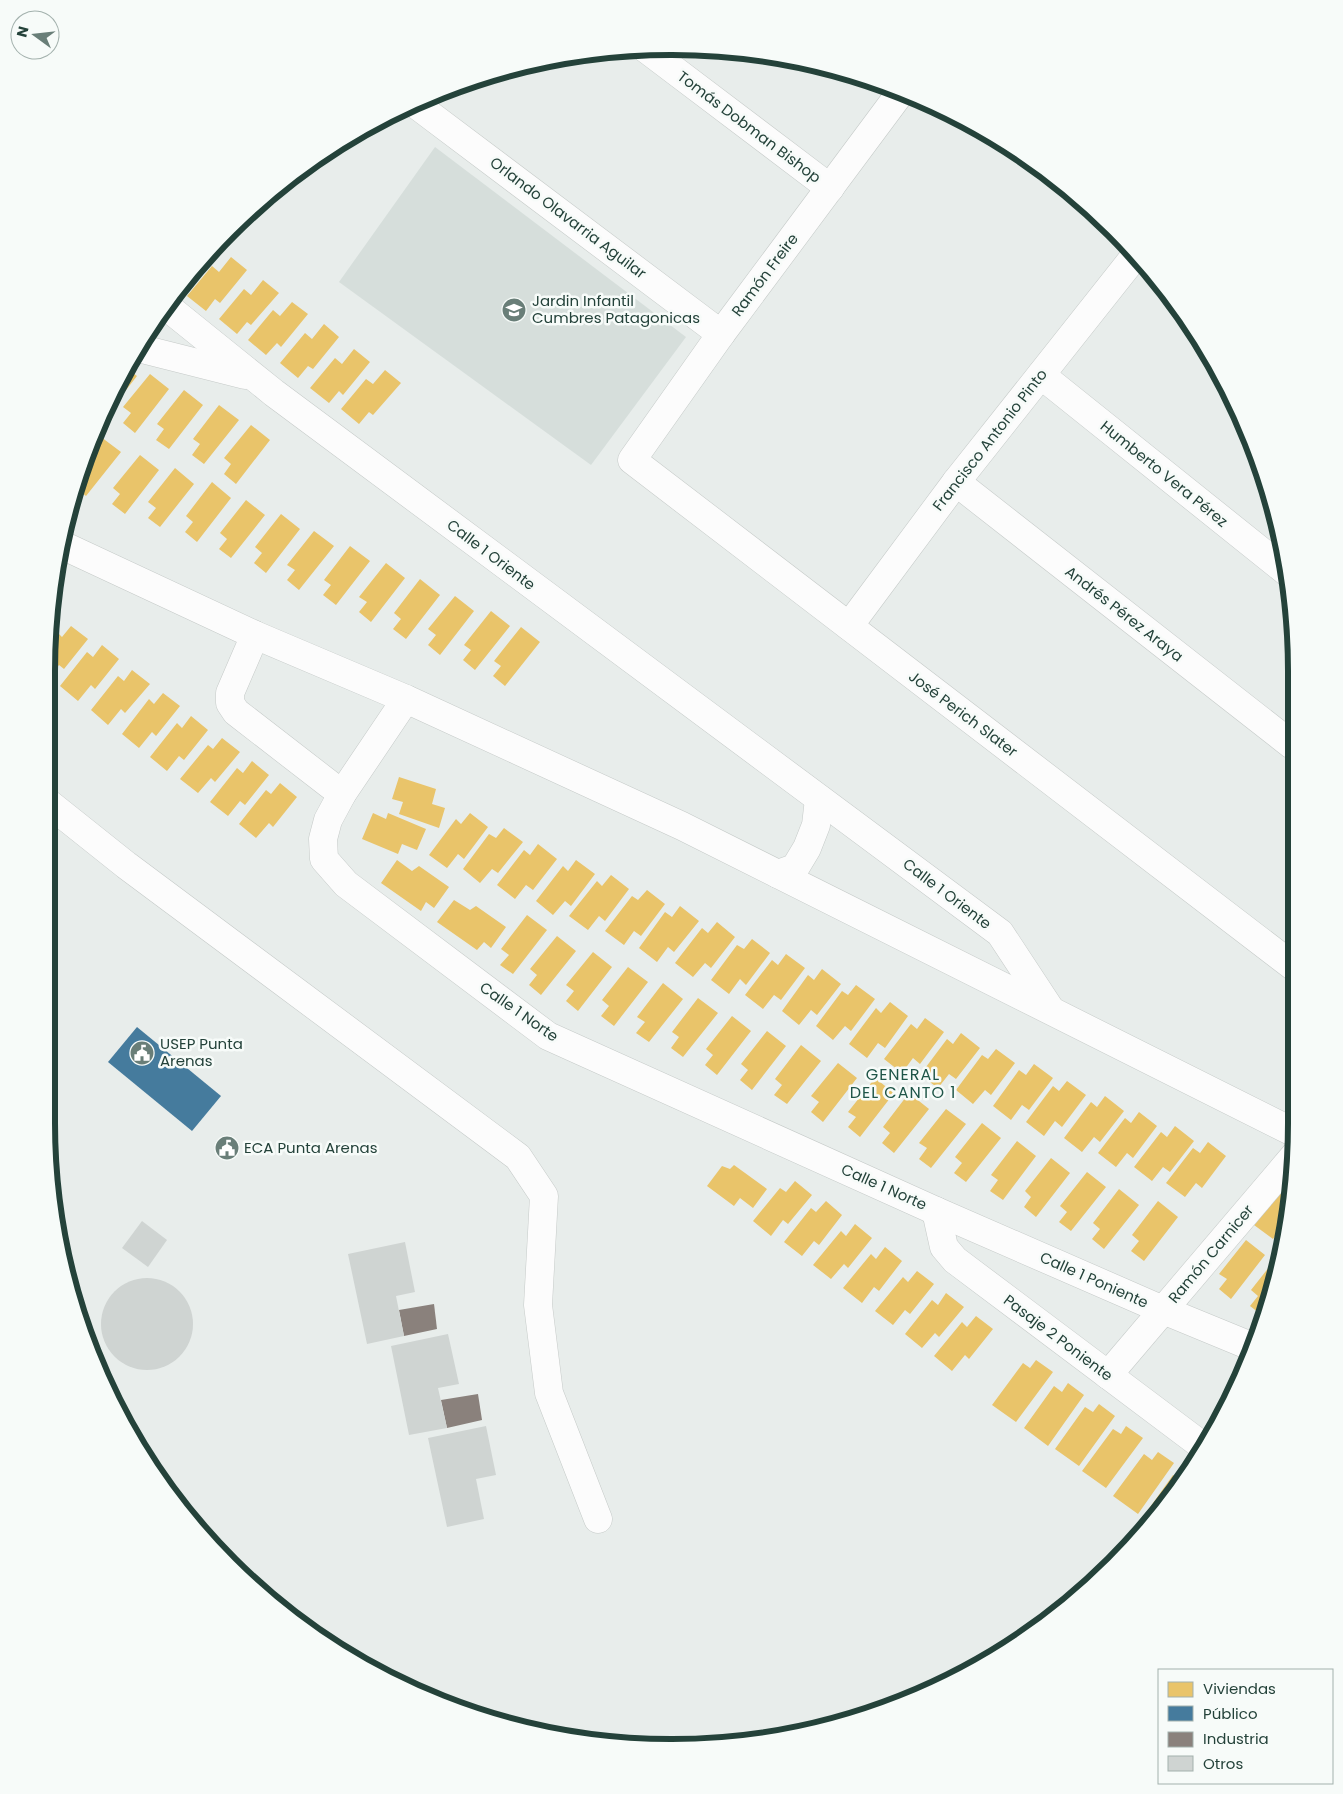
<svg xmlns="http://www.w3.org/2000/svg" width="1343" height="1794" font-family="Poppins,sans-serif">
  <style>
    .built { fill: #d6dedb }
    .homes { fill: #e9c46a }
    .public { fill: #457b9d }
    .industry { fill: #8a817c }
    .building { fill: #cfd4d2 }
    .lines { fill: none; stroke-linecap: round; stroke-linejoin: round }
    .minor-casing { stroke: #c5cac8; stroke-width: 29 }
    .minor { stroke: #fcfcfc; stroke-width: 28 }
    .labels { text-anchor: middle; stroke-width: 5; stroke-linejoin: round; paint-order: stroke }
    .street-label { font-size: 15px; fill: #24423a; stroke: #f7fbf9 }
    .poi-label { font-size: 15px; fill: #24423a; stroke: #f7fbf9; text-anchor: start }
    .neighbourhood-label { font-size: 16px; letter-spacing: 1px; fill: #1f5548; stroke: #f7fbf9 }
    .rim { fill: none; stroke: #24423a; stroke-width: 6 }
  </style>
  <rect width="100%" height="100%" fill="#e8edeb"/>
  <polygon class="built" points="435,147 686,337 591,465 339,282"/>
  <g class="homes">
    <polygon points="217,245 220,248 193,280 190,278"/>
    <polygon points="231,257 247,270 220,303 215,299 206,311 187,296 212,266 219,272"/>
    <polygon points="263,280 279,293 251,325 247,322 237,334 219,319 244,289 251,295"/>
    <polygon points="292,302 308,314 281,347 277,343 266,355 248,340 273,310 280,316"/>
    <polygon points="324,324 339,337 313,369 308,366 298,378 280,363 305,333 312,339"/>
    <polygon points="354,349 370,362 343,395 339,391 329,403 310,388 335,358 342,364"/>
    <polygon points="126,368 137,376 101,422 111,395"/>
    <polygon points="385,370 401,383 373,415 369,412 359,424 341,409 366,379 373,384"/>
    <polygon points="150,374 169,389 135,433 123,423 131,413 123,407"/>
    <polygon points="184,390 203,405 169,449 156,440 164,429 157,424"/>
    <polygon points="219,405 239,420 204,464 192,455 200,444 193,439"/>
    <polygon points="251,425 270,440 236,484 224,474 231,464 224,458"/>
    <polygon points="101,437 121,452 86,496 76,488 82,476 81,475 89,453"/>
    <polygon points="140,455 159,470 125,514 112,504 120,494 113,488"/>
    <polygon points="175,468 194,484 160,527 148,518 156,508 148,502"/>
    <polygon points="212,482 231,498 197,542 185,532 193,522 186,516"/>
    <polygon points="246,500 265,515 231,558 219,549 227,539 220,533"/>
    <polygon points="281,514 300,529 266,573 254,563 262,553 255,547"/>
    <polygon points="314,531 334,546 299,590 287,580 295,570 287,565"/>
    <polygon points="350,546 370,561 336,605 323,595 331,585 324,580"/>
    <polygon points="386,563 405,578 371,622 359,612 367,602 359,597"/>
    <polygon points="420,579 440,595 406,639 393,629 401,619 394,613"/>
    <polygon points="455,596 474,611 440,655 428,645 436,635 428,629"/>
    <polygon points="491,611 510,626 475,670 463,660 471,650 464,645"/>
    <polygon points="71,626 88,639 64,669 59,665 47,680 48,644 57,632 62,637"/>
    <polygon points="521,627 540,642 505,686 493,676 501,666 494,661"/>
    <polygon points="102,645 119,659 95,689 91,685 78,701 60,686 87,652 93,657"/>
    <polygon points="132,670 150,684 125,713 121,709 108,725 91,710 118,676 124,681"/>
    <polygon points="163,693 180,706 156,736 152,732 139,748 122,734 149,699 154,704"/>
    <polygon points="191,716 208,730 184,760 179,756 167,771 150,757 177,723 182,728"/>
    <polygon points="222,738 240,752 215,782 211,778 198,793 180,779 208,745 213,749"/>
    <polygon points="252,761 269,775 245,805 240,801 228,816 210,802 237,768 243,773"/>
    <polygon points="399,777 436,789 432,804 445,808 439,828 399,814 403,802 392,799"/>
    <polygon points="280,783 297,797 273,827 269,823 256,838 239,824 266,790 271,794"/>
    <polygon points="373,813 386,819 388,813 426,829 417,850 402,844 398,854 362,839"/>
    <polygon points="470,813 488,827 464,859 458,854 447,868 429,855 456,819 461,824"/>
    <polygon points="504,828 523,842 498,873 492,869 480,883 463,869 489,834 496,838"/>
    <polygon points="538,844 557,859 533,890 526,885 515,899 497,885 524,850 530,855"/>
    <polygon points="397,860 412,871 419,866 449,887 434,908 426,902 421,911 381,883"/>
    <polygon points="576,860 595,874 571,906 565,901 553,915 536,901 563,866 568,871"/>
    <polygon points="611,875 629,889 605,921 599,916 588,930 569,916 597,881 602,886"/>
    <polygon points="647,890 665,904 641,936 634,931 624,945 605,931 632,896 638,900"/>
    <polygon points="454,900 470,910 476,906 506,927 491,948 484,942 477,950 437,922"/>
    <polygon points="680,906 699,921 674,952 668,947 657,962 639,948 665,912 672,917"/>
    <polygon points="527,915 547,930 513,974 500,965 509,955 501,949"/>
    <polygon points="717,922 735,937 711,968 705,963 693,977 675,963 702,928 708,933"/>
    <polygon points="557,936 576,951 541,995 529,985 537,975 530,969"/>
    <polygon points="752,939 770,953 746,985 740,979 729,994 711,980 737,945 744,949"/>
    <polygon points="593,952 612,967 578,1011 566,1001 574,991 566,985"/>
    <polygon points="786,954 805,968 781,1000 774,995 763,1009 745,995 772,960 778,965"/>
    <polygon points="628,967 648,982 614,1026 601,1016 609,1006 602,1000"/>
    <polygon points="822,969 841,984 817,1015 811,1010 799,1025 782,1011 808,975 814,980"/>
    <polygon points="663,983 683,999 649,1042 636,1033 645,1022 637,1017"/>
    <polygon points="856,985 875,999 851,1031 845,1026 833,1040 816,1026 842,991 848,995"/>
    <polygon points="698,998 718,1013 683,1057 671,1048 679,1037 672,1032"/>
    <polygon points="890,1002 908,1016 885,1048 878,1043 867,1058 849,1044 876,1008 881,1013"/>
    <polygon points="732,1016 751,1031 717,1075 705,1065 713,1055 706,1049"/>
    <polygon points="925,1018 944,1032 920,1064 913,1058 902,1073 884,1059 911,1024 917,1029"/>
    <polygon points="767,1031 786,1046 752,1090 740,1080 748,1070 741,1064"/>
    <polygon points="961,1033 980,1048 956,1079 949,1074 938,1088 920,1075 947,1039 953,1044"/>
    <polygon points="801,1045 821,1061 787,1104 774,1095 782,1085 775,1079"/>
    <polygon points="996,1049 1015,1063 991,1095 985,1090 973,1104 956,1090 982,1055 988,1059"/>
    <polygon points="838,1063 857,1078 823,1122 811,1112 819,1102 811,1096"/>
    <polygon points="1034,1064 1053,1078 1029,1110 1022,1105 1011,1120 993,1106 1019,1070 1026,1075"/>
    <polygon points="875,1078 894,1093 860,1137 848,1127 856,1117 848,1112"/>
    <polygon points="1067,1081 1086,1095 1062,1127 1055,1121 1044,1136 1026,1122 1053,1086 1059,1091"/>
    <polygon points="909,1093 929,1109 894,1153 882,1143 890,1133 883,1127"/>
    <polygon points="1105,1096 1124,1111 1100,1142 1094,1137 1082,1152 1064,1138 1091,1102 1097,1107"/>
    <polygon points="946,1109 966,1124 931,1168 919,1159 927,1148 919,1143"/>
    <polygon points="1139,1112 1157,1126 1133,1158 1127,1153 1116,1167 1098,1153 1125,1118 1131,1123"/>
    <polygon points="982,1123 1001,1138 966,1182 954,1173 962,1163 955,1157"/>
    <polygon points="1175,1126 1194,1141 1170,1172 1163,1167 1152,1181 1134,1167 1161,1132 1167,1137"/>
    <polygon points="1017,1141 1036,1156 1003,1200 990,1191 998,1180 991,1175"/>
    <polygon points="1208,1142 1226,1156 1202,1188 1196,1183 1185,1197 1166,1183 1193,1148 1200,1153"/>
    <polygon points="1051,1158 1070,1173 1036,1217 1024,1207 1031,1197 1025,1191"/>
    <polygon points="734,1165 767,1189 753,1208 740,1198 734,1206 707,1186 722,1166 730,1169"/>
    <polygon points="1087,1172 1106,1187 1071,1231 1059,1222 1067,1212 1060,1206"/>
    <polygon points="795,1181 812,1195 788,1224 783,1220 771,1236 753,1221 780,1188 786,1192"/>
    <polygon points="1119,1189 1139,1205 1104,1249 1092,1239 1100,1229 1093,1223"/>
    <polygon points="1282,1190 1287,1195 1290,1192 1283,1225 1273,1239 1254,1225"/>
    <polygon points="826,1201 842,1215 819,1245 814,1241 802,1256 784,1242 811,1208 816,1212"/>
    <polygon points="1158,1201 1178,1217 1144,1261 1131,1251 1139,1241 1132,1235"/>
    <polygon points="855,1224 872,1238 848,1268 844,1264 831,1279 813,1265 841,1231 846,1236"/>
    <polygon points="1246,1240 1265,1255 1231,1299 1219,1289 1227,1279 1219,1274"/>
    <polygon points="885,1247 902,1261 879,1291 874,1287 862,1303 843,1288 871,1254 876,1259"/>
    <polygon points="1277,1257 1266,1311 1263,1316 1250,1306 1258,1296 1251,1290"/>
    <polygon points="917,1271 934,1284 910,1314 905,1310 893,1325 875,1311 903,1277 908,1282"/>
    <polygon points="946,1293 964,1307 939,1337 935,1333 922,1348 905,1334 932,1300 938,1305"/>
    <polygon points="976,1316 993,1329 969,1359 965,1355 952,1371 934,1356 962,1322 967,1327"/>
    <polygon points="1036,1360 1053,1372 1016,1422 992,1405 1023,1363 1030,1368"/>
    <polygon points="1068,1383 1084,1395 1048,1446 1024,1428 1054,1386 1062,1392"/>
    <polygon points="1099,1404 1115,1416 1079,1466 1055,1449 1085,1407 1093,1412"/>
    <polygon points="1126,1426 1143,1438 1106,1488 1082,1471 1113,1429 1121,1434"/>
    <polygon points="1158,1452 1174,1463 1138,1514 1113,1496 1144,1454 1152,1460"/>
    <polygon points="1173,1475 1181,1480 1150,1523 1143,1517"/>
  </g>
  <polygon class="public" points="137,1027 221,1096 192,1131 108,1062"/>
  <g class="industry">
    <polygon points="434,1304 437,1329 404,1336 399,1310"/>
    <polygon points="478,1394 482,1420 447,1428 441,1400"/>
  </g>
  <g class="building">
    <polygon points="142,1221 167,1240 148,1267 122,1248"/>
    <polygon points="405,1242 415,1292 396,1296 404,1336 367,1344 348,1254"/>
    <circle cx="147" cy="1324" r="46"/>
    <polygon points="448,1334 459,1384 438,1388 447,1428 409,1435 391,1346"/>
    <polygon points="486,1426 496,1475 476,1479 484,1519 447,1527 428,1438"/>
  </g>
  <g class="lines">
    <defs>
      <g id="minor">
        <polyline points="645,48 830,188"/>
        <polyline points="901,92 721,334 632,460 1294,967"/>
        <polyline points="414,103 721,334"/>
        <polyline points="166,306 274,393 1000,933 1050,1009"/>
        <polyline points="138,348 245,375"/>
        <polyline points="1041,375 1287,572"/>
        <polyline points="956,482 1292,745"/>
        <polyline points="62,545 255,635 406,699 682,826 1295,1133"/>
        <polyline points="849,626 956,482 1135,256"/>
        <polyline points="255,635 230,693 230,703 236,712 342,794"/>
        <polyline points="406,699 342,794 328,820 323,839 324,859 346,884 548,1036 936,1211 1163,1310 1253,1347"/>
        <polyline points="47,802 126,865 518,1157 544,1196 538,1305 549,1393 598,1519"/>
        <polyline points="778,874 795,868 807,848 816,825 819,799"/>
        <polyline points="936,1211 944,1247 955,1260 1204,1447"/>
        <polyline points="1108,1375 1295,1155"/>
      </g>
    </defs>
    <use href="#minor" class="minor-casing"/>
    <use href="#minor" class="minor"/>
  </g>
  <defs>
    <symbol id="school-disc" viewBox="-11 -11 22 22"><circle r="9.5" fill="#697e78" stroke="#f7fbf9"/><path d="M0-5L7-2L0 1L-7-2ZM-4 1L0 2.5L4 1V4Q0 6-4 4Z" fill="#fff"/></symbol>
    <symbol id="civic-disc" viewBox="-11 -11 22 22"><circle r="9.5" fill="#697e78" stroke="#f7fbf9"/><path d="M-.6-6.5H3V-4.5H.6V-3L4-1V1h2V6H-6V1h2V-1L-.6-3ZM-1.2 2.5V6h2.4V2.5Z" fill="#fff"/></symbol>
  </defs>
  <g fill-rule="evenodd">
    <use href="#school-disc" x="500" y="296" width="28" height="28"/>
    <use href="#civic-disc" x="128" y="1039" width="28" height="28"/>
    <use href="#civic-disc" x="213" y="1134" width="28" height="28"/>
  </g>
  <g class="labels">
    <g class="street-label">
      <text transform="translate(749 127) rotate(37)" y="5">Tomás Dobman Bishop</text>
      <text transform="translate(568 218) rotate(37)" y="5">Orlando Olavarria Aguilar</text>
      <text transform="translate(765 275) rotate(-53)" y="5">Ramón Freire</text>
      <text transform="translate(990 440) rotate(-52)" y="5">Francisco Antonio Pinto</text>
      <text transform="translate(1164 474) rotate(39)" y="5">Humberto Vera Pérez</text>
      <text transform="translate(491 555) rotate(37)" y="5">Calle 1 Oriente</text>
      <text transform="translate(1124 614) rotate(38)" y="5">Andrés Pérez Araya</text>
      <text transform="translate(963 714) rotate(37)" y="5">José Perich Slater</text>
      <text transform="translate(947 894) rotate(37)" y="5">Calle 1 Oriente</text>
      <text transform="translate(519 1012) rotate(35)" y="5">Calle 1 Norte</text>
      <text transform="translate(884 1187) rotate(24)" y="5">Calle 1 Norte</text>
      <text transform="translate(1211 1254) rotate(-50)" y="5">Ramón Carnicer</text>
      <text transform="translate(1094 1280) rotate(24)" y="5">Calle 1 Poniente</text>
      <text transform="translate(1058 1338) rotate(37)" y="5">Pasaje 2 Poniente</text>
    </g>
    <g class="poi-label">
      <text x="532" y="306">Jardin Infantil<tspan x="532" dy="17">Cumbres Patagonicas</tspan></text>
      <text x="160" y="1049">USEP Punta<tspan x="160" dy="17">Arenas</tspan></text>
      <text x="244" y="1153">ECA Punta Arenas</text>
    </g>
    <g class="neighbourhood-label">
      <text x="903" y="1080">GENERAL<tspan x="903" dy="18">DEL CANTO 1</tspan></text>
    </g>
  </g>
  <path d="M0 0H1343V1794H0ZM671 55H672A616 616 0 0 1 1288 671V1123A616 616 0 0 1 672 1739H671A616 616 0 0 1 55 1123V671A616 616 0 0 1 671 55Z" fill="#f7fbf9" fill-rule="evenodd"/>
  <path class="rim" d="M671 55H672A616 616 0 0 1 1288 671V1123A616 616 0 0 1 672 1739H671A616 616 0 0 1 55 1123V671A616 616 0 0 1 671 55Z"/>
  <rect x="1158" y="1669" width="175" height="115" fill="#f7fbf9" stroke="#a3b1ad"/>
  <rect x="1168" y="1682" width="25" height="15" fill="#e9c46a" stroke="#a3b1ad"/>
  <text x="1203" y="1694" font-size="15" fill="#24423a">Viviendas</text>
  <rect x="1168" y="1706" width="25" height="15" fill="#457b9d" stroke="#a3b1ad"/>
  <text x="1203" y="1719" font-size="15" fill="#24423a">Público</text>
  <rect x="1168" y="1732" width="25" height="15" fill="#8a817c" stroke="#a3b1ad"/>
  <text x="1203" y="1744" font-size="15" fill="#24423a">Industria</text>
  <rect x="1168" y="1756" width="25" height="15" fill="#cfd4d2" stroke="#a3b1ad"/>
  <text x="1203" y="1769" font-size="15" fill="#24423a">Otros</text>
  <g transform="translate(35 35) rotate(285)"><circle r="24" fill="#f7fbf9" stroke="#a3b1ad"/>
  <path d="M0-4L9 19L0 12L-9 19Z" fill="#697e78"/>
  <text y="-8" font-size="14" font-weight="bold" text-anchor="middle" fill="#24423a">N</text>
  </g>
</svg>
